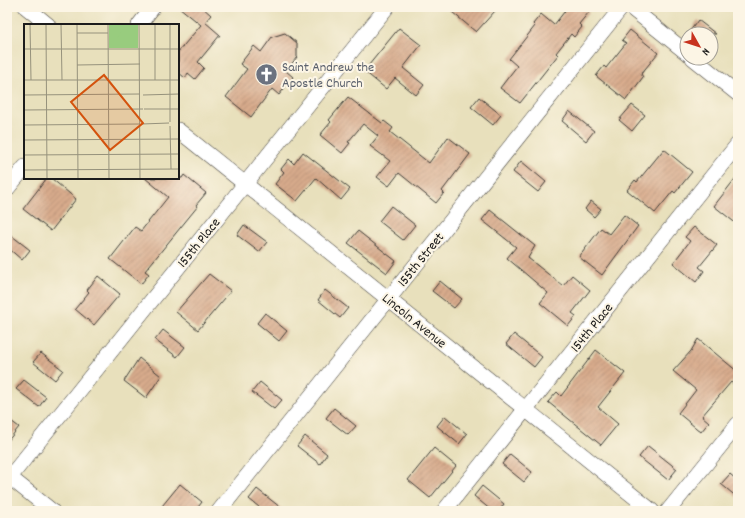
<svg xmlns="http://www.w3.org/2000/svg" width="745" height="518" font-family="Dekko,sans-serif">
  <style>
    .building { fill: url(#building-hatch) }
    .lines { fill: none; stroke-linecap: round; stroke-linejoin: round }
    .minor-casing { stroke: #3b3934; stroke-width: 16 }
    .minor { stroke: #fff; stroke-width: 15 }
    .labels { text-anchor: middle; stroke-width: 4; stroke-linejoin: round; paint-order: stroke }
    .worship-label { font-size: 14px; fill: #5b616d; stroke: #fcf5e5; text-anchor: start }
    .street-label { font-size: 14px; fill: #1c1c1c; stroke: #fcf5e5 }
    .inset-road { fill: none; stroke: #96927c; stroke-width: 1 }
    .view { fill: #d4530e; fill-opacity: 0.15; stroke: #d4530e; stroke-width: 2 }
    .inset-edge { fill: none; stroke: #1c1c1c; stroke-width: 2 }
  </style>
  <defs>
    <pattern id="building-hatch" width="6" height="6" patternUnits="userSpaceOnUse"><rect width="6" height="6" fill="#d8ab8c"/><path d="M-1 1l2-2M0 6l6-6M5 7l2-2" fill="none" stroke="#ae8a72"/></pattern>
  </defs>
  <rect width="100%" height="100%" fill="#fcf5e5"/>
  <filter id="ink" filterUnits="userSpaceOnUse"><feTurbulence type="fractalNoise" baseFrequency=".025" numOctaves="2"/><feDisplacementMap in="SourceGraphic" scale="8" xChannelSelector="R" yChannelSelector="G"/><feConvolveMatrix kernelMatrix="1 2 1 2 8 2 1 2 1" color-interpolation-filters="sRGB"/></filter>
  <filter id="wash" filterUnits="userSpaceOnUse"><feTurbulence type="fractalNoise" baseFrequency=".012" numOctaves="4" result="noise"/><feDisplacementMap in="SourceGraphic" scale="16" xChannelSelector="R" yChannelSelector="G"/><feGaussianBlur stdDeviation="0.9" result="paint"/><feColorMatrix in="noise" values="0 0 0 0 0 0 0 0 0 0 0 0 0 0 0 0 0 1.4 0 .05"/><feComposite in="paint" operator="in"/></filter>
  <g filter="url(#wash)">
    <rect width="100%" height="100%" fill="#e8e0bc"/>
    <g id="blocks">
      <g class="building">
        <polygon points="179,7 202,7 211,15 205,22 220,35 198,62 204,68 195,79 188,73 185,78 178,72 178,52 201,25"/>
        <polygon points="446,7 489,7 495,11 476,32"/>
        <polygon points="568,7 583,7 589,12 579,24 582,27 574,37 571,34 556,53 558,55 520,103 500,88 517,66 509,59 535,26 533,24 541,14 554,25"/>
        <polygon points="698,20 716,34 688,34"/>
        <polygon points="399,28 421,45 403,68 424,85 416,95 395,78 386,89 364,71"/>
        <polygon points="630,30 658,53 641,74 643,77 626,100 596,76 604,66 606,68 626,43 622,40"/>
        <polygon points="285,33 297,43 297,57 286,71 293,77 279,95 272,89 251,117 226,97 247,69 240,64 254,46 261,52 272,37"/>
        <polygon points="348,97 382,123 384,121 393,128 390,132 429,163 448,137 470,154 442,191 444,193 436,203 399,173 389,186 377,177 390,161 370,146 378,136 363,124 348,142 350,143 342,153 320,135 331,122 329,120"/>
        <polygon points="479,97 501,115 493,125 471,107"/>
        <polygon points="632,105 645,115 632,131 619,120"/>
        <polygon points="569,111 594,131 586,141 562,121"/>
        <polygon points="664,149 692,172 675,193 673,191 655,213 627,190 635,180 637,182"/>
        <polygon points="303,152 350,189 341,200 316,178 297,201 275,184 284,172 281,169 289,159 294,164"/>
        <polygon points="521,161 546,182 538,192 513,172"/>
        <polygon points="184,175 206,193 196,205 198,206 145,271 149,274 141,284 110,259 135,227 141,231 168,197 145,178 182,178"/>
        <polygon points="738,175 738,225 714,206"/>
        <polygon points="47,178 51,178 76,199 51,231 23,209"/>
        <polygon points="591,201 601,209 594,217 585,209"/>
        <polygon points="391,206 415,225 403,240 379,221"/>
        <polygon points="490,210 535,246 528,258 563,286 572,275 590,290 572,313 576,316 568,326 540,303 548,293 507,258 516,247 482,220"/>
        <polygon points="624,215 638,226 602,275 579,257 601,228 609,234"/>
        <polygon points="244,225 267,242 259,252 237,235"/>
        <polygon points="694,227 717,245 699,267 704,271 696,282 673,263 690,241 685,237"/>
        <polygon points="358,231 396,261 387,273 348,243"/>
        <polygon points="7,232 30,250 22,260 7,247"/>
        <polygon points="209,274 231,291 198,330 176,312"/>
        <polygon points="98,276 120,294 94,325 75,309 89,292 87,290"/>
        <polygon points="440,281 462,299 454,308 432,291"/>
        <polygon points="325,290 348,308 340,318 318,300"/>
        <polygon points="265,313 287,331 279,341 257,323"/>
        <polygon points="163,330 185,347 177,357 155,340"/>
        <polygon points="514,334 542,357 534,367 506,344"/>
        <polygon points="698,339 738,372 738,388 731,382 702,416 709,422 701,432 678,413 696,390 673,371 691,351"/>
        <polygon points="596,350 625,373 598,407 618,424 601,445 548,402 557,392 561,396"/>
        <polygon points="41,353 63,370 55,380 33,362"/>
        <polygon points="139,358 161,376 146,398 124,381"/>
        <polygon points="24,380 46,397 39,407 16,389"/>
        <polygon points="260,382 282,400 274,409 252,392"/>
        <polygon points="334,408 356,426 348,435 326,418"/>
        <polygon points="445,416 467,434 459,444 437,426"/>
        <polygon points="7,418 19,427 7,442"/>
        <polygon points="305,436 327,454 320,464 297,446"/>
        <polygon points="648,446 677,469 668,480 639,457"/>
        <polygon points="434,448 456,466 430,498 408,480"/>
        <polygon points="510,454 532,472 524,482 502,464"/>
        <polygon points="730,474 738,481 738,498 721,484"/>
        <polygon points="180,484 202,502 195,511 158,511"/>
        <polygon points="482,486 504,504 499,511 492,511 474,496"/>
        <polygon points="257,489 285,511 264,511 249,499"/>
      </g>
    </g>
  </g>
  <g filter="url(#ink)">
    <use href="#blocks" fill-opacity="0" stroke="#3b3934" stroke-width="1"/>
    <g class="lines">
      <defs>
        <g id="minor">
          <polyline points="26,7 48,25"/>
          <polyline points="630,7 687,53"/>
          <polyline points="139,25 153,7"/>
          <polyline points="693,58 738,94"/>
          <polyline points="178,130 652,511"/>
          <polyline points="7,189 25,167"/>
          <polyline points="7,475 52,511"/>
          <polyline points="10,477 387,7"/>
          <polyline points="219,511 622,7"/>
          <polyline points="444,511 738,144"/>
          <polyline points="668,511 738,424"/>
        </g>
      </defs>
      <use href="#minor" class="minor-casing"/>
      <use href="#minor" class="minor"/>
    </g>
  </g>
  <defs>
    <symbol id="church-disc" viewBox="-11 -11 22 22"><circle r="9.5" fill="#6b7280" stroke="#fcf5e5"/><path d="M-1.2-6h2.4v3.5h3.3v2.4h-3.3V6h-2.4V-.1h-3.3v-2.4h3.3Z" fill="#fff"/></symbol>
  </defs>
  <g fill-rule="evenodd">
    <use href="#church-disc" x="254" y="62" width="25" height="25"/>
  </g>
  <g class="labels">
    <g class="worship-label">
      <text x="282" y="71">Saint Andrew the<tspan x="282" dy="16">Apostle Church</tspan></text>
    </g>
    <g class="street-label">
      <text transform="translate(198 242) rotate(-51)" y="5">155th Place</text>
      <text transform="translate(420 259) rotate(-51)" y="5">155th Street</text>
      <text transform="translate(415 320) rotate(39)" y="5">Lincoln Avenue</text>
      <text transform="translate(591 327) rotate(-51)" y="5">154th Place</text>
    </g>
  </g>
  <g transform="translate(24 24)">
    <rect width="155" height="155" fill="#e8e0bc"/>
    <path d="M85 0H114V24H85Z" fill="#98cc7e"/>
    <path d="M91 0H101V14H93L98 7 92 5Z" fill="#98cc7e"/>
    <path class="inset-road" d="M6 0 7 56M22 0 23 155M37 0 38 56M53 0 54 155M84 0 85 155M115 0 116 155M131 0V56M53 9H84M0 25H155M53 41 116 40M0 56H155M146 63V0M0 71 116 70M119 71 155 70M120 85H155M0 86 119 85M146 98V63M118 100 145 99M0 101 116 100M146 102 147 145M0 116 155 115M0 131 155 130M0 146 155 145"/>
    <path class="view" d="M80 51 119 99 86 126 47 78Z"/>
    <rect width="155" height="155" class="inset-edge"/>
  </g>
  <rect width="745" height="518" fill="none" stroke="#fcf5e5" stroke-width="24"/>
  <g transform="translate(699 46) rotate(129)"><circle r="19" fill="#fcf5e5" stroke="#a29e95"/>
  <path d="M0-3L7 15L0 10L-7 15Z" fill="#c8321e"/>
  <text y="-6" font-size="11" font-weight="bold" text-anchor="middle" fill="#1c1c1c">N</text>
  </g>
</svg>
